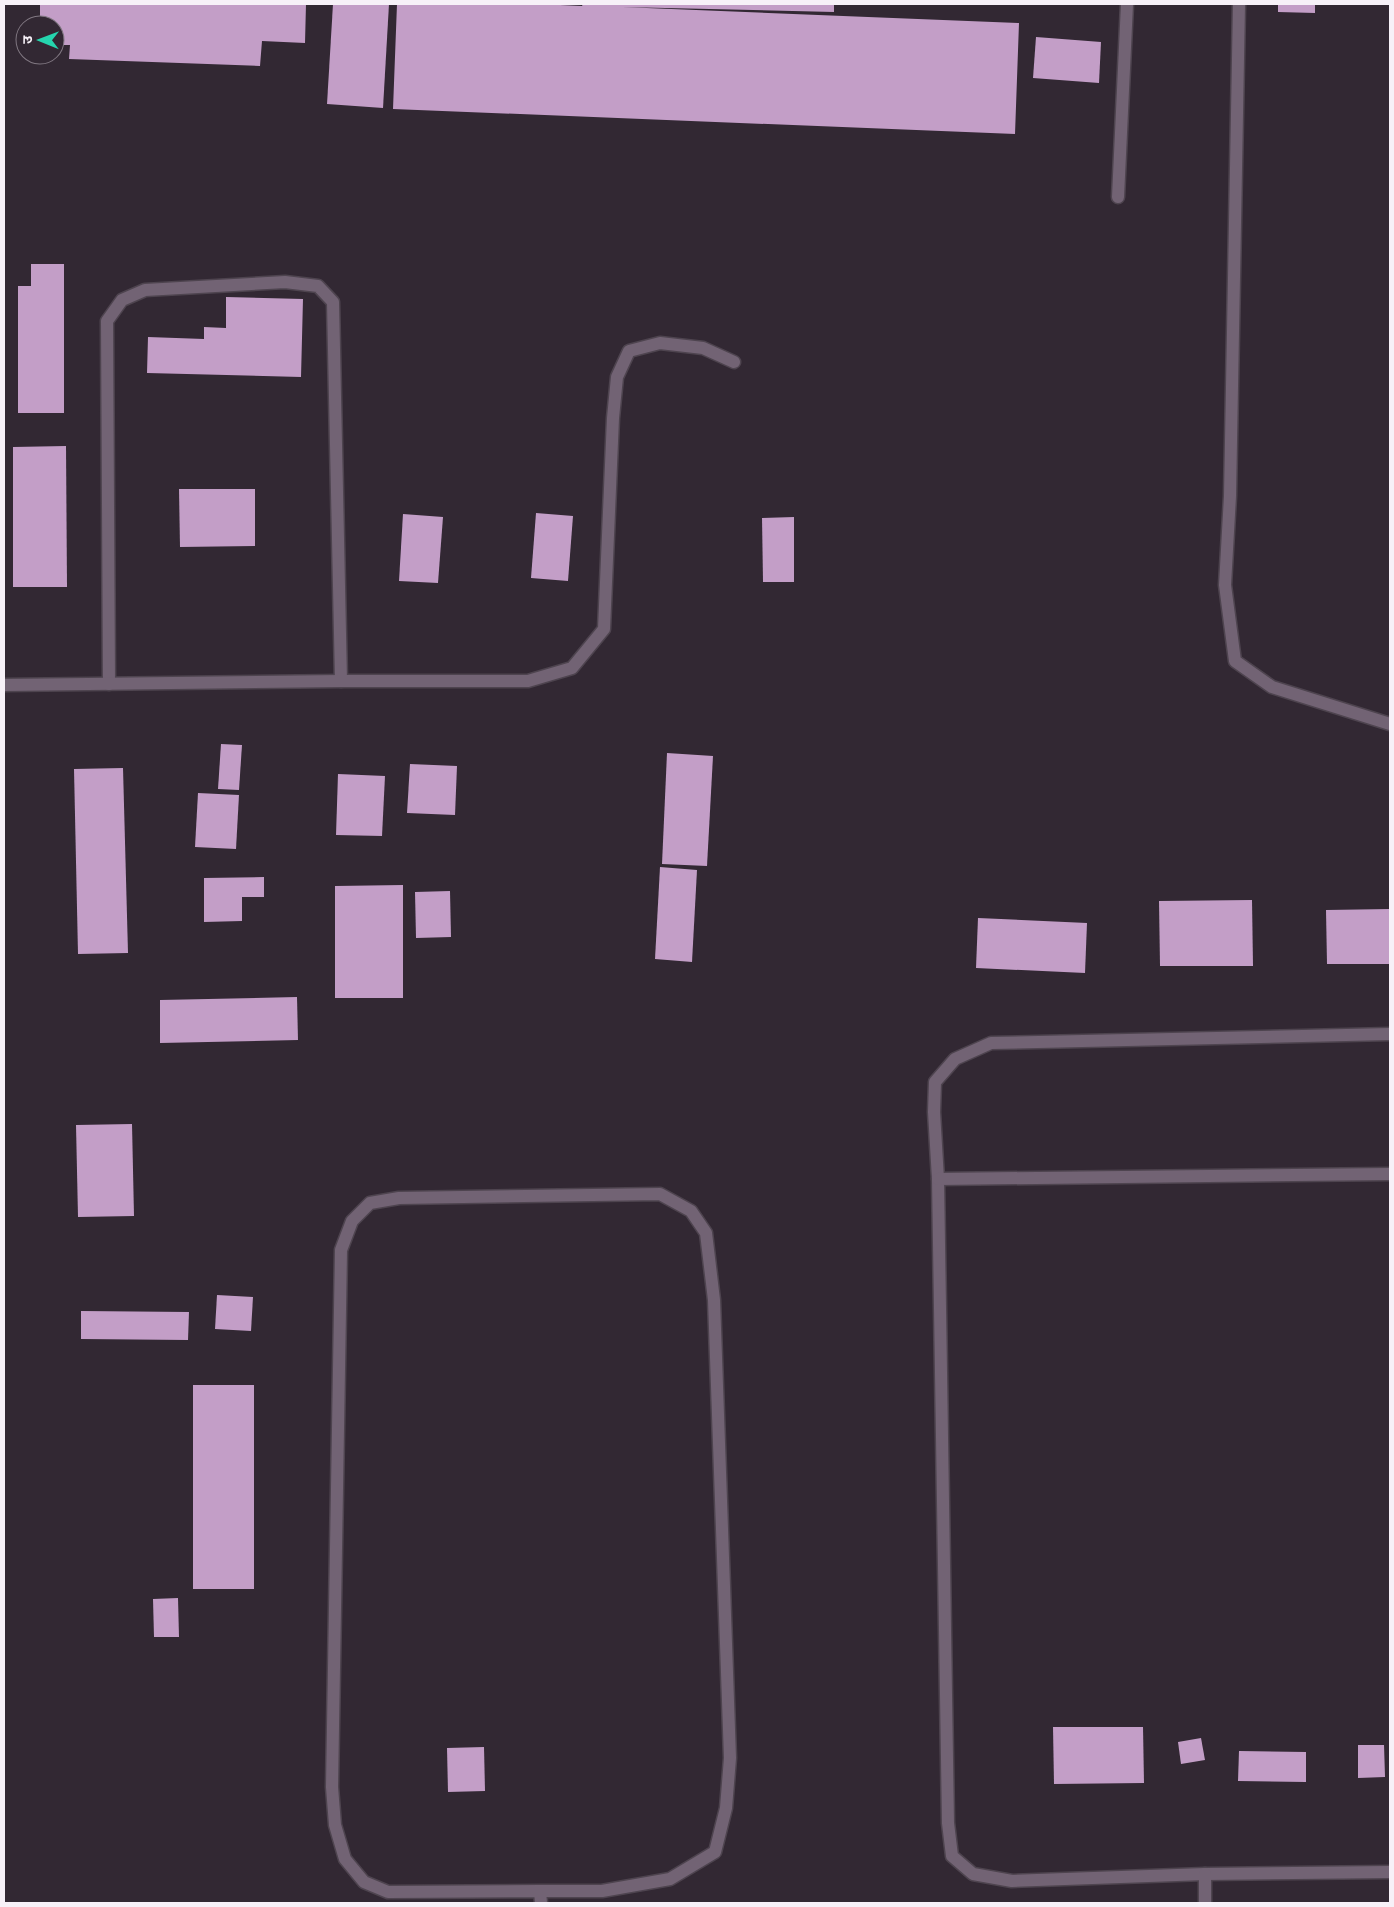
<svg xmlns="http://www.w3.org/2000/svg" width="1394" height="1907" font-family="'Archivo Narrow','Noto Sans Devanagari',sans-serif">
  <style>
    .building { fill: #c39ec7 }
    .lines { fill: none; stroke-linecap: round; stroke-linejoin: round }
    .service-casing { stroke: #4e444f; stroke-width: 15 }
    .minor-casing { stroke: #4e444f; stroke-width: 15 }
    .service { stroke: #726374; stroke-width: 12 }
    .minor { stroke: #726374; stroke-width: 12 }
  </style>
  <rect width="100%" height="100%" fill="#322833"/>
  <g class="building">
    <polygon points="40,4 306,4 305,43 262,41 260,66 69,59 70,45 55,45 55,25 40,25"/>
    <polygon points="333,4 389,4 383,108 327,104"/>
    <polygon points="397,4 538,4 582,6 583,4 834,4 834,12 622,7 1019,23 1015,134 393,109"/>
    <polygon points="1278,4 1315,4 1315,13 1278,12"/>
    <polygon points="1036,37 1101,42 1099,83 1033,78"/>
    <polygon points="31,264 64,264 64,413 18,413 18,286 31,286"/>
    <polygon points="226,297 303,299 301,377 147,373 148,337 204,339 204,327 226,328"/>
    <polygon points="66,446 67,587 13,587 13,447"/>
    <polygon points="179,489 255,489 255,546 180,547"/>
    <polygon points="536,513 573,516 568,581 531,578"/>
    <polygon points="403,514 443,517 438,583 399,581"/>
    <polygon points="794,517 794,582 763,582 762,518"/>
    <polygon points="221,744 242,745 239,790 218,789"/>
    <polygon points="667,753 713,756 707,866 662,864"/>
    <polygon points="410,764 457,766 455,815 407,813"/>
    <polygon points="123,768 128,953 78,954 74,769"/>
    <polygon points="338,774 385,776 382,836 336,835"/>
    <polygon points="198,793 239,795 236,849 195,847"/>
    <polygon points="660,867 697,870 692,962 655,959"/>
    <polygon points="264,877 264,897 242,897 242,921 204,922 204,878"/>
    <polygon points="403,885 403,998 335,998 335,886"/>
    <polygon points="450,891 451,937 416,938 415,892"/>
    <polygon points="1252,900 1253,966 1160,966 1159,901"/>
    <polygon points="1390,909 1390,964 1327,964 1326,910"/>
    <polygon points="978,918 1087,923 1085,973 976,968"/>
    <polygon points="297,997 298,1040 160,1043 160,1000"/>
    <polygon points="132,1124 134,1216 78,1217 76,1125"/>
    <polygon points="217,1295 253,1297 251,1331 215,1329"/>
    <polygon points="81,1311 189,1312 188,1340 81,1339"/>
    <rect x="193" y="1385" width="61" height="204"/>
    <polygon points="178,1598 179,1637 154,1637 153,1599"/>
    <polygon points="1053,1727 1143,1727 1144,1783 1054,1784"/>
    <polygon points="1201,1738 1205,1760 1181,1764 1178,1742"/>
    <polygon points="1358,1745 1384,1745 1385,1777 1358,1778"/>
    <polygon points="484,1747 485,1791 448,1792 447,1748"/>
    <polygon points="1239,1751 1306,1752 1306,1782 1238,1781"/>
  </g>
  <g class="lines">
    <defs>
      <g id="service">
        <polyline points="1239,4 1230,496 1225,585 1235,661 1272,687 1390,724"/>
        <polyline points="1118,197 1127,4"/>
        <polyline points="540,1891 388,1892 364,1882 345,1859 335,1825 332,1787 341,1250 352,1221 370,1203 399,1198 660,1194 691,1211 706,1233 714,1300 730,1758 726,1808 715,1852 670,1879 602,1891 540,1891 541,1903"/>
      </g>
      <g id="minor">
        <polyline points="109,684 107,321 122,300 145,290 285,282 318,286 333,302 341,681"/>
        <polyline points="4,685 341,681 528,681 572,668 604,629 613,418 617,377 629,351 660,343 703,348 734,362"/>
        <polyline points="1390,1034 991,1043 955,1059 935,1082 934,1112 938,1179 948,1823 952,1856 973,1874 1012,1881 1205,1874 1390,1872"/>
        <polyline points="938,1179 1390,1174"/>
        <polyline points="1205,1874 1205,1903"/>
      </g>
    </defs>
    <use href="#service" class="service-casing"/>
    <use href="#minor" class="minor-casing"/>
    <use href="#service" class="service"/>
    <use href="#minor" class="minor"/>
  </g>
  <rect width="1394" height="1907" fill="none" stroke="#f7f1f8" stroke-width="10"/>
  <g transform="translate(40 40) rotate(271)"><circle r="24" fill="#322833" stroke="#817882"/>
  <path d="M0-4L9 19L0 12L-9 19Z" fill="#25d5ae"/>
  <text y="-8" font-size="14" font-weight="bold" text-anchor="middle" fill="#f7f1f8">उ</text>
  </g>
</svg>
